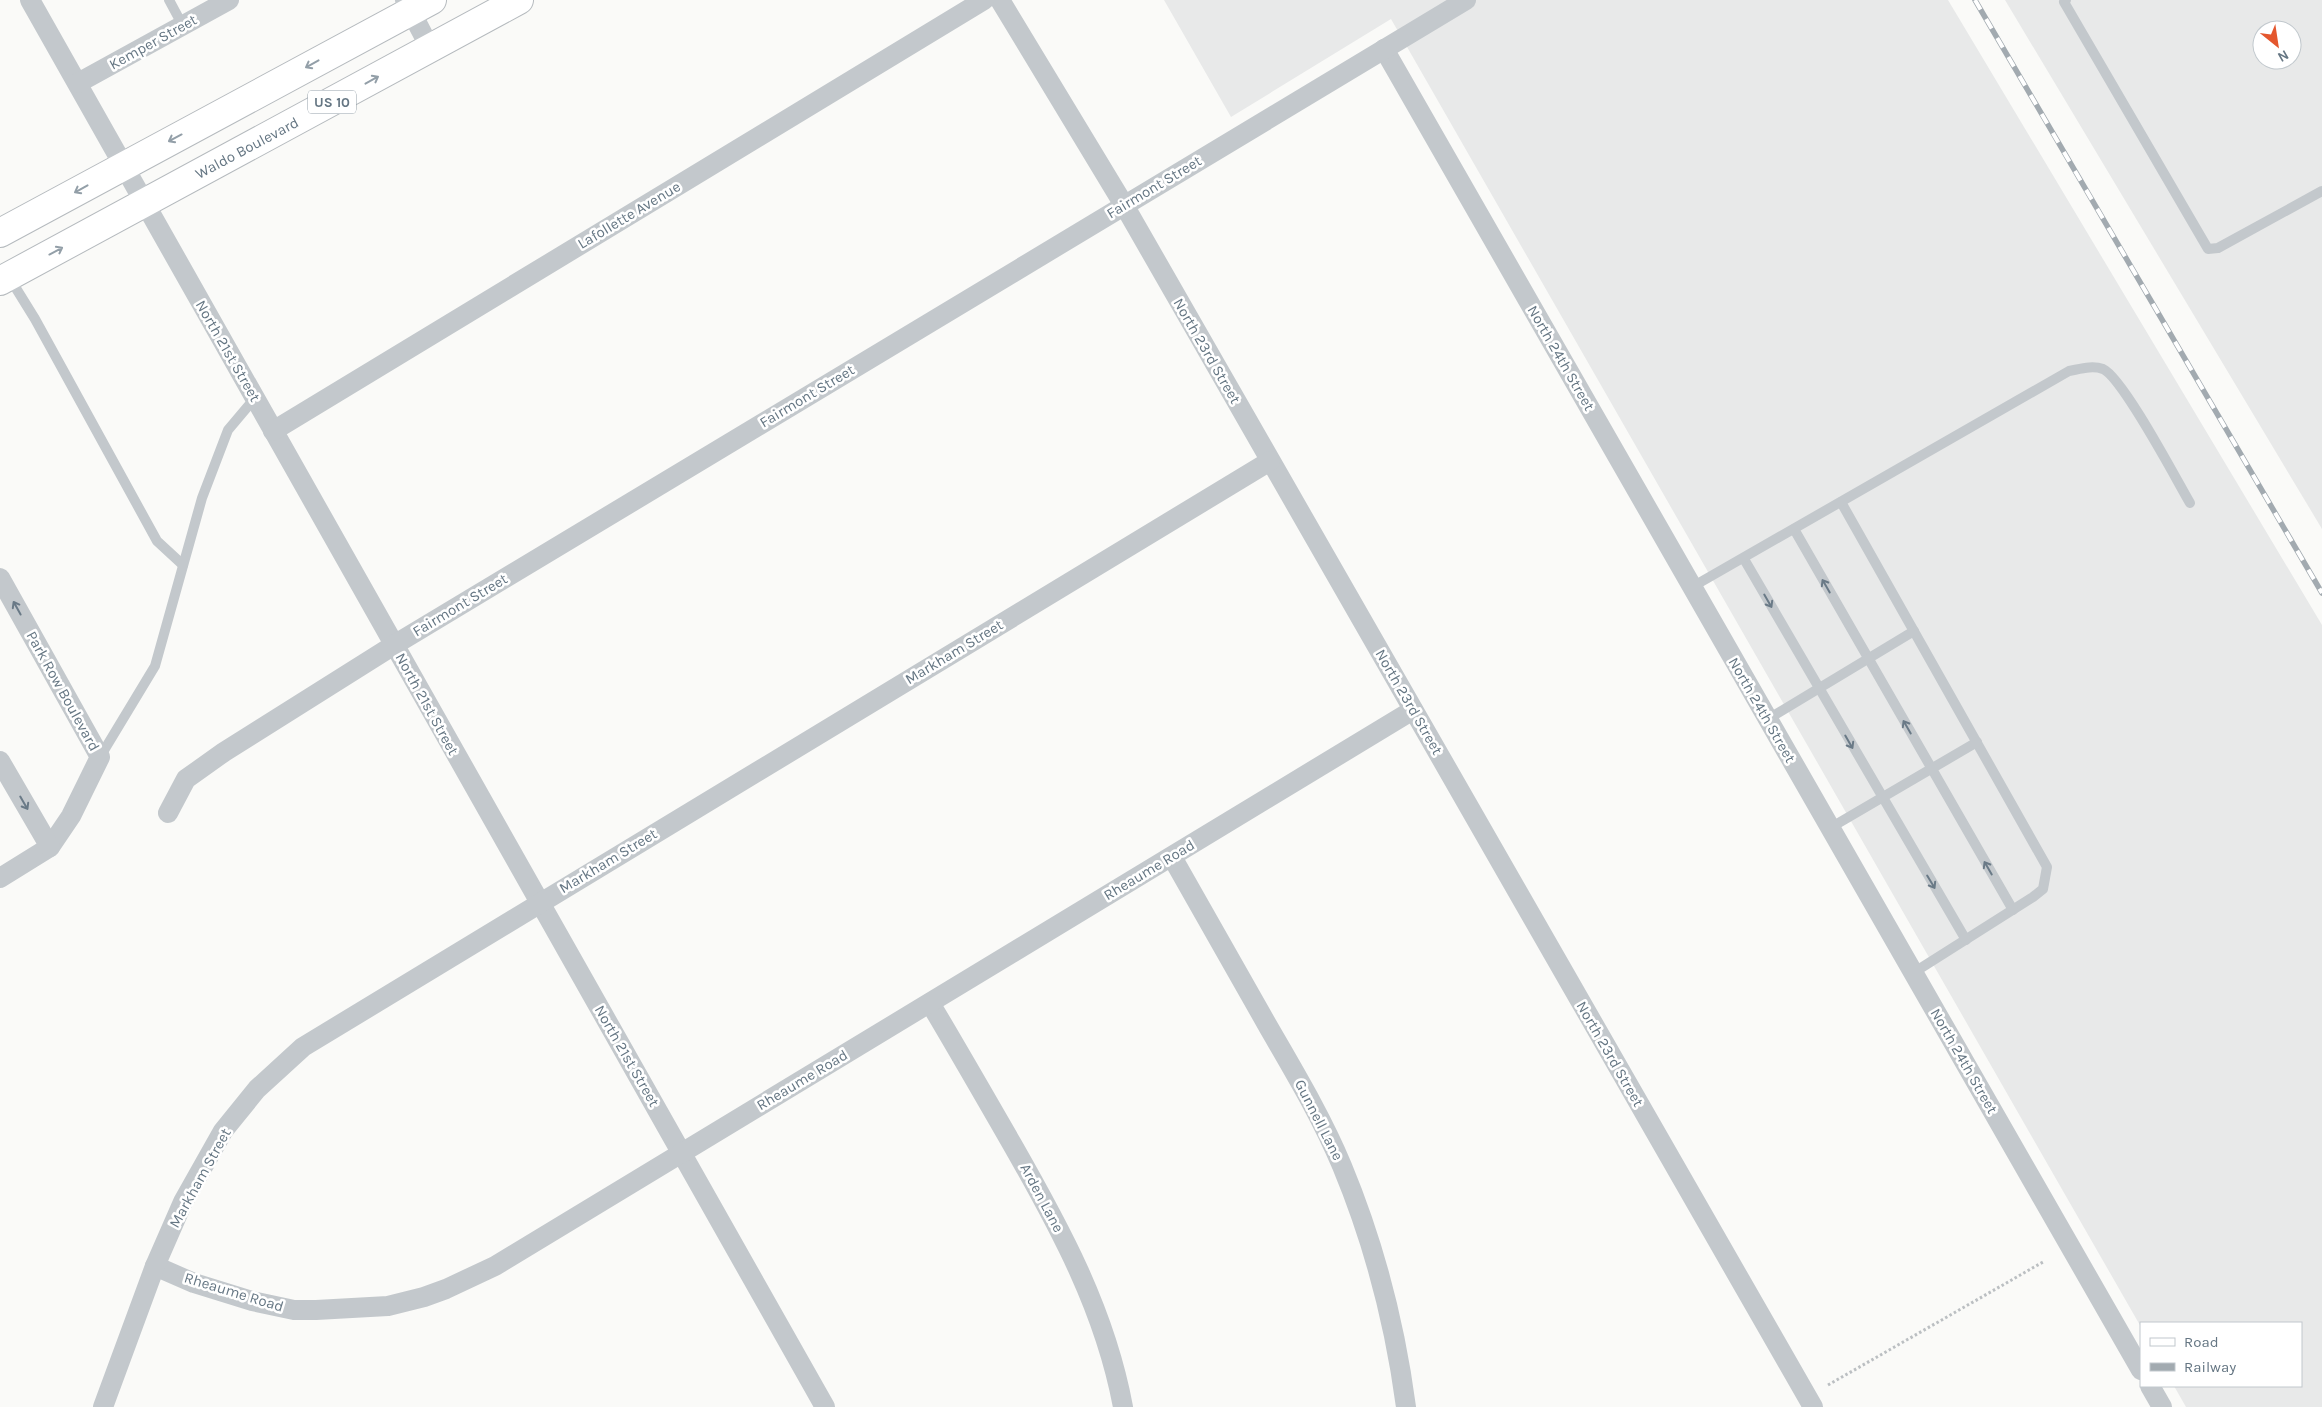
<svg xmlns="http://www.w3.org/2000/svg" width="2322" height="1407" font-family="Karla,sans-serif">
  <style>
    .built { fill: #e8e9e9; fill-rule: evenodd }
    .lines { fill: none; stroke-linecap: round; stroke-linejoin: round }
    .primary-casing { stroke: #b5babe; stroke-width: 30 }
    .path { stroke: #bbbfc2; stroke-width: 3; stroke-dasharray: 2.5 2.5; stroke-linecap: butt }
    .service { stroke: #c3c8cc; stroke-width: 10 }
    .minor { stroke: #c3c8cc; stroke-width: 20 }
    .primary { stroke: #fff; stroke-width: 28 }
    .rail-casing { stroke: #a2aab0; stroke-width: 5.5 }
    .rail { stroke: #fff; stroke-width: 4; stroke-dasharray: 11; stroke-linecap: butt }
    .oneway { stroke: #939fa8 }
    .oneway2 { stroke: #6a7a87 }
    .labels { text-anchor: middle; stroke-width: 5; stroke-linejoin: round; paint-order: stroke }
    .shield { fill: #fff; stroke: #939fa8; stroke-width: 1 }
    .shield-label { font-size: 14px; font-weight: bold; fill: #657683 }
    .street-label { font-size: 15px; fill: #657683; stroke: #fff }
  </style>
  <rect width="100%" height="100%" fill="#fafaf8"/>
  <g class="built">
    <polygon points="1164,0 1948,0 2322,625 2322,1407 2186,1407 2174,1386 2301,1386 2301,1323 2141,1323 2141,1327 1391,19 1231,117"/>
    <path d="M2005 0H2322V529ZM2262 30H2292V60H2262Z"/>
  </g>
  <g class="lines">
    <defs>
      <g id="primary">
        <polyline points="0,233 432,0"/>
        <polyline points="0,281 519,0"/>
      </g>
    </defs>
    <use href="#primary" class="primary-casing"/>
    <polyline class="path" points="1828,1385 2043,1262"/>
    <g class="service">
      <polyline points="169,0 183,26"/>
      <polyline points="2066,0 2064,2 2208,249 2218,248 2322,191"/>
      <polyline points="9,277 35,319 157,541 183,565"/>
      <polyline points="1841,502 2047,867 2043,889 2033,897 1913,973"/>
      <polyline points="1794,529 2013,910"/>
      <polyline points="1744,559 1966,940"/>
      <path d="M1692 587 2069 371C2080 369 2092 365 2103 369 2123 378 2176 479 2190 503"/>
      <polyline points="1768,719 1914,631"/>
      <polyline points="100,757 155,666 202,498 228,430 255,398"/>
      <polyline points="1830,828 1977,742"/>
    </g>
    <g class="minor">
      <polyline points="30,0 825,1407"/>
      <polyline points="405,0 430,48"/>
      <polyline points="1000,0 1124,205 1813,1407"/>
      <polyline points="1384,49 2141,1370"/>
      <polyline points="78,83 229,0"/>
      <polyline points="273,431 984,0"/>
      <polyline points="0,578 100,757 71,816 50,847 0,878"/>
      <polyline points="0,761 50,847"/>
      <polyline points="168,813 186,779 224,752 394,645 1466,0"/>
      <path d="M1172 857C1204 914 1237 971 1269 1028 1295 1073 1322 1118 1342 1166 1374 1243 1395 1324 1406 1407"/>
      <path d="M930 1003C958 1050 985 1097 1012 1144 1060 1228 1105 1310 1123 1407"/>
      <polyline points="155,1266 194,1283 252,1301 294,1310 316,1310 388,1306 424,1297 446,1289 495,1266 1413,710"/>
      <polyline points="2150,1386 2162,1407"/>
      <polyline points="103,1407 155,1266 183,1202 223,1131 257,1089 303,1047 1270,461"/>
    </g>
    <use href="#primary" class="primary"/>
    <defs>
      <polyline id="rail" points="1975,0 2322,593"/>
    </defs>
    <use href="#rail" class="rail-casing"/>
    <use href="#rail" class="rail"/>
  </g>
  <defs><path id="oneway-shaft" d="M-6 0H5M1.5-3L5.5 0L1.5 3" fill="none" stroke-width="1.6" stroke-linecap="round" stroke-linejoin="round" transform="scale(1.25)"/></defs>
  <g class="oneway">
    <use href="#oneway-shaft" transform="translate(312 64) rotate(151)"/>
    <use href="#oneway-shaft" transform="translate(372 80) rotate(-29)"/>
    <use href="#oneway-shaft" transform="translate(175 138) rotate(152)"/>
    <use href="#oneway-shaft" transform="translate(81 189) rotate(151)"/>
    <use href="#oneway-shaft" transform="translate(56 251) rotate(-28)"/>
  </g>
  <g class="oneway2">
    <use href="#oneway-shaft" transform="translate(1826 586) rotate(-120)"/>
    <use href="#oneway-shaft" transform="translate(1768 601) rotate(60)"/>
    <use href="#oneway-shaft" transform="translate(17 608) rotate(-119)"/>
    <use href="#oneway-shaft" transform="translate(1907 727) rotate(-120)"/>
    <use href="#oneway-shaft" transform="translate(1849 742) rotate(60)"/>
    <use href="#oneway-shaft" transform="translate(24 803) rotate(60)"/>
    <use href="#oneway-shaft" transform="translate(1988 868) rotate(-120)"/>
    <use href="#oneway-shaft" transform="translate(1931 882) rotate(59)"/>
  </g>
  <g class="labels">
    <rect class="shield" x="308" y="90.5" width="48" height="23" rx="4"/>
    <g class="shield-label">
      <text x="332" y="107">US 10</text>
    </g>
    <g class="street-label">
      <text transform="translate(153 42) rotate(-29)" y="5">Kemper Street</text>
      <text transform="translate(247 148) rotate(-28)" y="5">Waldo Boulevard</text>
      <text transform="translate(1154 187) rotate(-31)" y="5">Fairmont Street</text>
      <text transform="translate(629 215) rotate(-31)" y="5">Lafollette Avenue</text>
      <text transform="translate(228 351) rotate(60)" y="5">North 21st Street</text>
      <text transform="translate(1207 351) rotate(60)" y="5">North 23rd Street</text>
      <text transform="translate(1561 358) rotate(60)" y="5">North 24th Street</text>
      <text transform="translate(807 396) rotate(-31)" y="5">Fairmont Street</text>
      <text transform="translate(460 605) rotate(-31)" y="5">Fairmont Street</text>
      <text transform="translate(954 652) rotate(-31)" y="5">Markham Street</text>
      <text transform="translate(63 691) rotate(61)" y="5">Park Row Boulevard</text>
      <text transform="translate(1409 702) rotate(60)" y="5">North 23rd Street</text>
      <text transform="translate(427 704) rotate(61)" y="5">North 21st Street</text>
      <text transform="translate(1762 710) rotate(60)" y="5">North 24th Street</text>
      <text transform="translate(608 861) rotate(-31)" y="5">Markham Street</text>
      <text transform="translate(1149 870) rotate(-31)" y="5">Rheaume Road</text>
      <text transform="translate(1610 1054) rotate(60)" y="5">North 23rd Street</text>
      <text transform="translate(627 1056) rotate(60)" y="5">North 21st Street</text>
      <text transform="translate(1964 1061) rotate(60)" y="5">North 24th Street</text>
      <text transform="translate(802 1080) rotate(-31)" y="5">Rheaume Road</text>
      <text transform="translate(1319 1120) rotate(63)" y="5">Gunnell Lane</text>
      <text transform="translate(200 1178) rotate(-61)" y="5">Markham Street</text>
      <text transform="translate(1042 1198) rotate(62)" y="5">Arden Lane</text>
      <text transform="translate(234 1292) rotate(17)" y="5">Rheaume Road</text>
    </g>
  </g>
  <rect x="2140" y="1322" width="162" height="65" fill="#ffffff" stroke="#c1c8cd"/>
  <rect x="2150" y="1338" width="25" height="8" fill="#ffffff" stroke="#c1c8cd"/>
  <text x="2184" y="1347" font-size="15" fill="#657683">Road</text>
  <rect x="2150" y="1363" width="25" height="8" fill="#a2aab0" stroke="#c1c8cd"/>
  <text x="2184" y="1372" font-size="15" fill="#657683">Railway</text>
  <g transform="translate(2277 45) rotate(150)"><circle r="24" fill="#ffffff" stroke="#c1c8cd"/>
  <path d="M0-4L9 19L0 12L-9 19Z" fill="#e4572e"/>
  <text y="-8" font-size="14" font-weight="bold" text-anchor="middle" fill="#657683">N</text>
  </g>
</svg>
